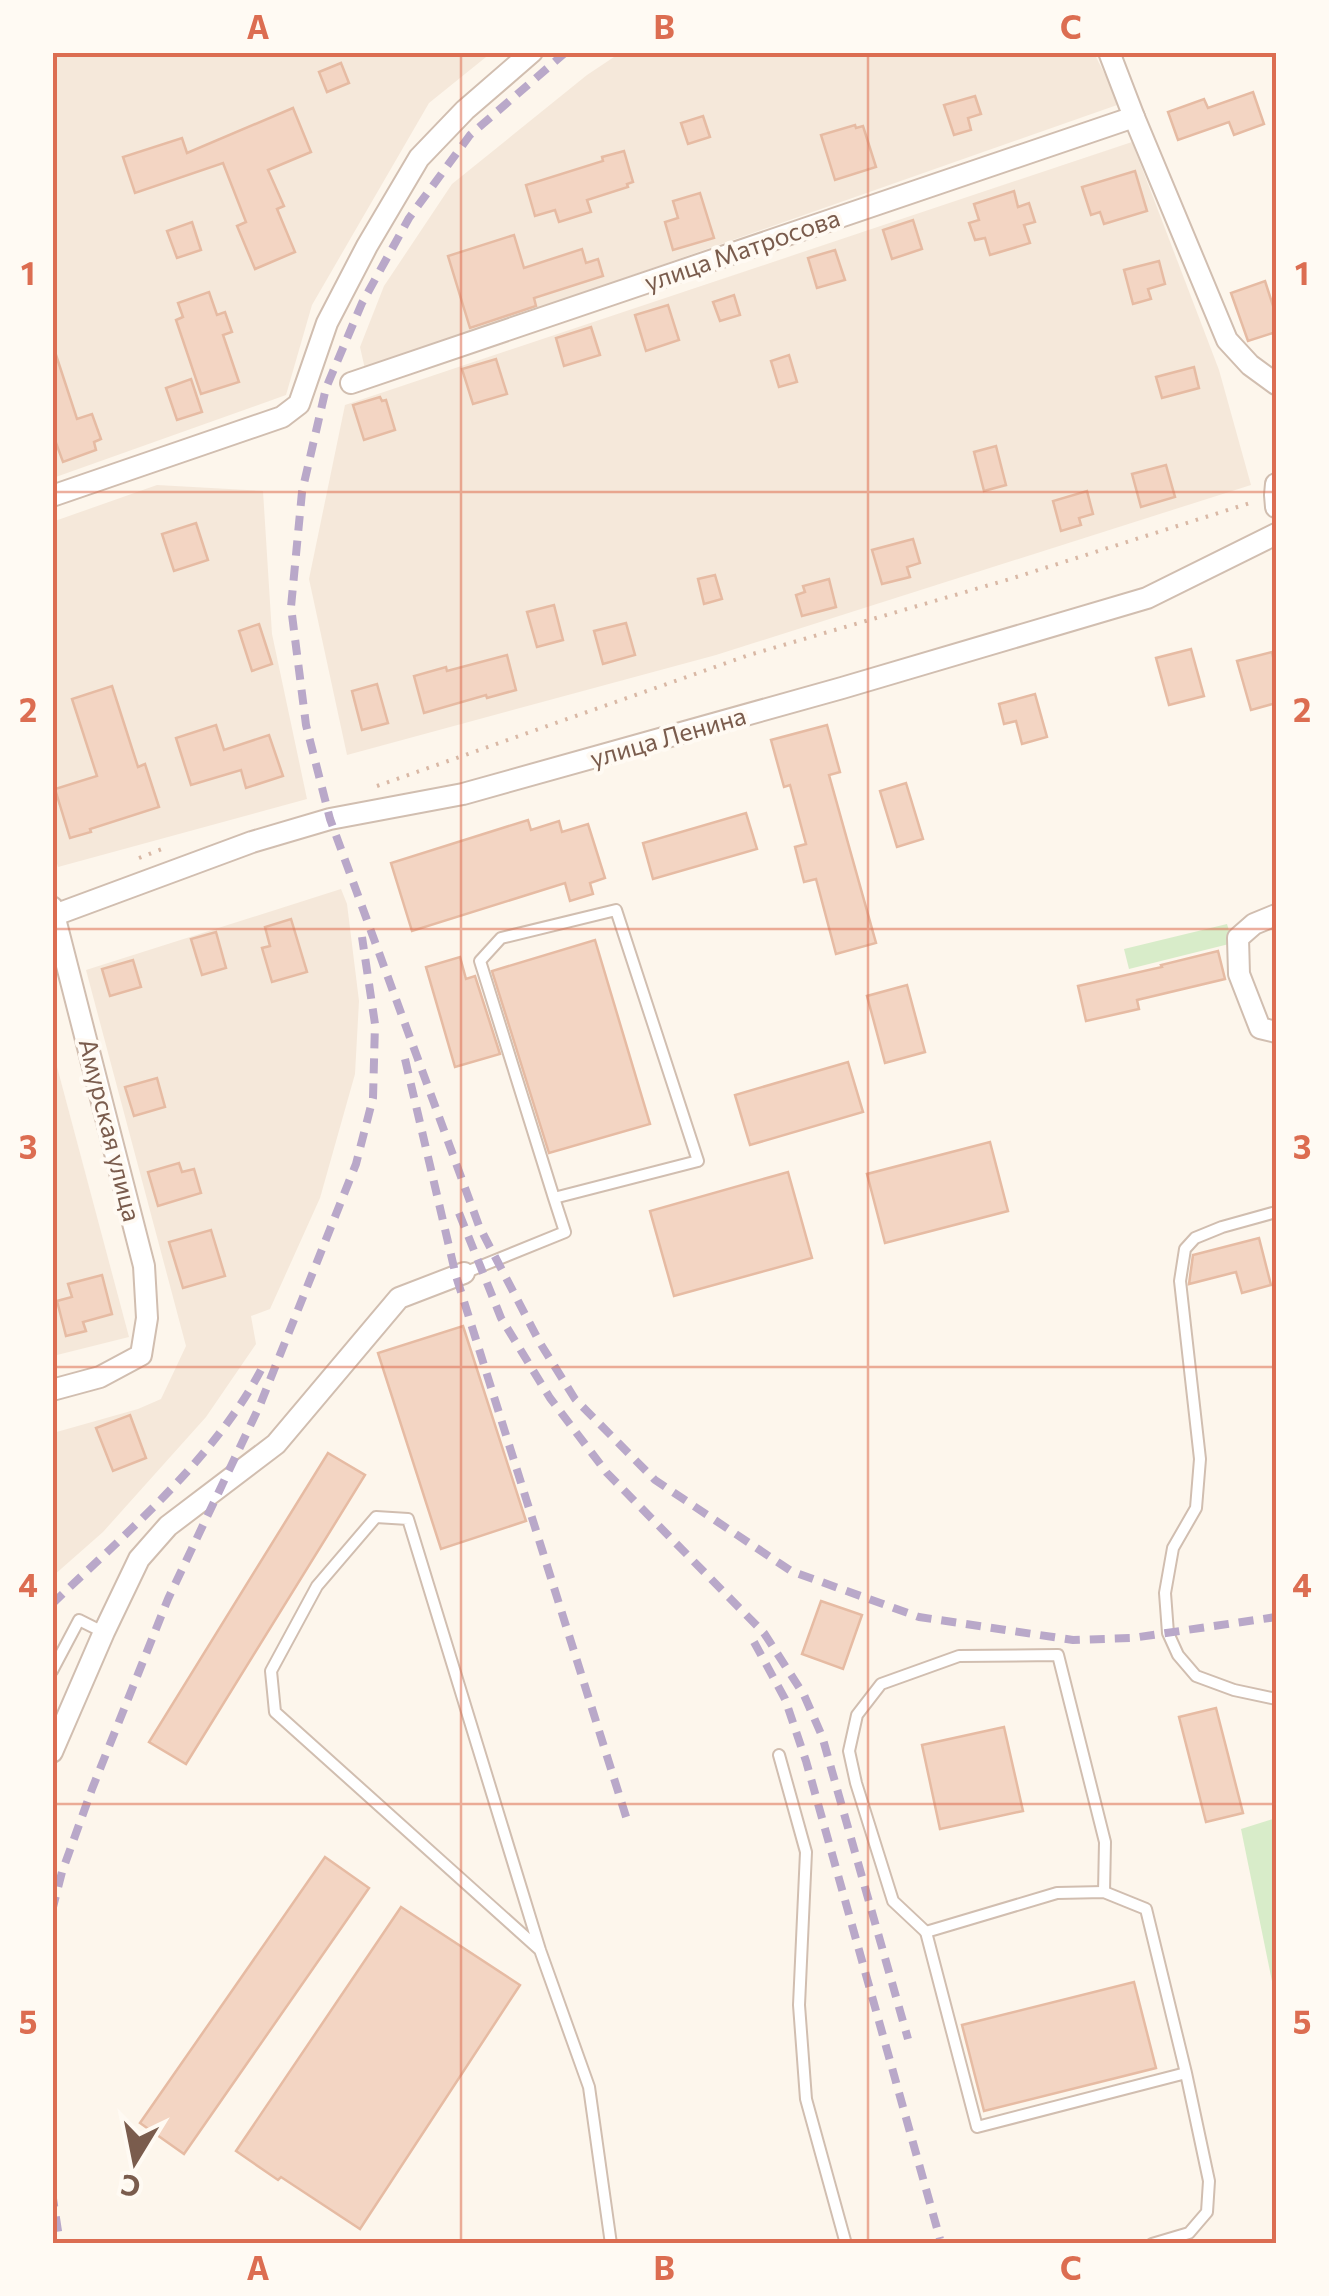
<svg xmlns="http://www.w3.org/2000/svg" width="1329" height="2296" font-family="Commissioner,sans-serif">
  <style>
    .residential { fill: #f5e8da }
    .green { fill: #d8ecc9 }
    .building { fill: #f3d5c3; stroke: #e6bba3; stroke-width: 2.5 }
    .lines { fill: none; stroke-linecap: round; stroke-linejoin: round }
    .service-casing { stroke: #d1beb0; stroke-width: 14 }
    .minor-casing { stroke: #d1beb0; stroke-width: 24 }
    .path { stroke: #d9b8a5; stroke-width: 4; stroke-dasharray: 2.5 8; stroke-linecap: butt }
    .service { stroke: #fff; stroke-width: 10 }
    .minor { stroke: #fff; stroke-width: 20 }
    .rail { stroke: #b9a8c9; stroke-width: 8; stroke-dasharray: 15 10; stroke-linecap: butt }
    .grid { fill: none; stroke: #dc6d51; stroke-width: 2.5; stroke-opacity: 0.55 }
    .labels { text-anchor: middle; stroke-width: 8; stroke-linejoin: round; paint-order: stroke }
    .street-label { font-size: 25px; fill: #7a5c4d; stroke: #fffaf3 }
    .neatline { fill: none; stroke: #dc6d51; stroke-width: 4 }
    .grid-label { font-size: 32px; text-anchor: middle; font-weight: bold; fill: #dc6d51 }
  </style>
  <rect width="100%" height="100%" fill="#fdf6ec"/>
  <g class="residential">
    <polygon points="52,53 491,53 429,103 312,305 286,395 53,478"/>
    <polygon points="620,53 1094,53 1120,104 365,369 360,347 384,286 452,184 587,75"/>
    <polygon points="1132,142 1219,370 1251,485 716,655 347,755 309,579 345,405"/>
    <polygon points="157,485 263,491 272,634 307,799 58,867 52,846 52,522"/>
    <polygon points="341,889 347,904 359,1001 355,1074 320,1198 270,1309 251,1316 256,1344 206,1417 103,1532 53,1576 53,1433 138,1409 161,1399 186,1346 86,970"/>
    <polygon points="52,1048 129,1337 53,1356 52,1356"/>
  </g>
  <g class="green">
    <polygon points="1227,924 1233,943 1129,969 1124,949"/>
    <polygon points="1276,1818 1276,2001 1241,1829"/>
  </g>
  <g class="building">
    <polygon points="341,63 349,83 327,92 319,72"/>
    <polygon points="1253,92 1264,124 1234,135 1229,122 1178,140 1168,112 1204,99 1208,108"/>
    <polygon points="975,96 981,114 968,118 971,130 954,135 944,105"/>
    <polygon points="293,108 311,152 268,170 284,206 277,209 295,252 255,269 237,226 246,222 223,163 135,193 123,157 182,138 187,153"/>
    <polygon points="703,116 710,137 688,144 681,123"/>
    <polygon points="855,125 856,128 863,126 876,167 835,180 821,135"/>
    <polygon points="624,151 633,182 627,184 628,187 587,200 591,212 559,222 555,210 535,216 526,185 603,161 602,157"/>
    <polygon points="1135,171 1147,211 1104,224 1100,212 1091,215 1082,187"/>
    <polygon points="1014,191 1018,207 1029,203 1035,222 1024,225 1030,243 990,255 985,238 975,240 969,223 979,220 974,204"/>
    <polygon points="700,193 714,238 673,250 665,222 678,218 673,201"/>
    <polygon points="913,220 922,249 892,259 883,230"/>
    <polygon points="192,222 201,250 177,258 167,231"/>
    <polygon points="514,235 524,268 582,249 586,263 598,259 603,276 534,298 536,306 470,328 448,256"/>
    <polygon points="835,250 845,280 817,288 808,258"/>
    <polygon points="1159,261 1165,284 1148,289 1151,299 1133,304 1124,270"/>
    <polygon points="1265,281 1276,315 1276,332 1248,341 1231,293"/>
    <polygon points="209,292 217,315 225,312 232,332 223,335 239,382 201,394 176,320 183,317 178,303"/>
    <polygon points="734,295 740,315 720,321 713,302"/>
    <polygon points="668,305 679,340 646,351 635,315"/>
    <polygon points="591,327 600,355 564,366 556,338"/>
    <polygon points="56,355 77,419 92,414 101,439 94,442 96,450 63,462 52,432 52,356"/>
    <polygon points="789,355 797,382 779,387 771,361"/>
    <polygon points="496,359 507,394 473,404 462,369"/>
    <polygon points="1194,367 1199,388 1162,398 1156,377"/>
    <polygon points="191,379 202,412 177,420 166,388"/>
    <polygon points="380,397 382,401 386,400 395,430 364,440 353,405"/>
    <polygon points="996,446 1006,485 984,491 974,452"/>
    <polygon points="1166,465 1175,497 1141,507 1132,474"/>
    <polygon points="1087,491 1093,514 1079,518 1081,525 1061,531 1053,501"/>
    <polygon points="196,523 208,560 174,571 162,534"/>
    <polygon points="913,539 920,563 907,567 910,577 882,584 872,550"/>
    <polygon points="715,575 722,599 704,604 698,579"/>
    <polygon points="829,579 836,607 802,616 796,595 805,592 803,586"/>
    <polygon points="554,605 563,640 537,647 527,612"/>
    <polygon points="626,623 635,655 603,664 594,631"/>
    <polygon points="259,624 272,664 252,671 239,631"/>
    <polygon points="1191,649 1204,696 1169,705 1156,658"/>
    <polygon points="1272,652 1276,670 1276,703 1251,710 1237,661"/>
    <polygon points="507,655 516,690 487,698 486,695 424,713 414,676 446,667 447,671"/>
    <polygon points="377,684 388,723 362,730 352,691"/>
    <polygon points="112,686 138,767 145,764 159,807 90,829 91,832 70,838 55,789 97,776 72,699"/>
    <polygon points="1035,694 1047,737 1022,744 1016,721 1004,724 999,704"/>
    <polygon points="216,725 224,750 269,735 283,776 246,788 241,770 191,785 176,738"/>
    <polygon points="827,725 840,772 829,775 876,943 836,954 816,879 804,882 795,847 806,844 790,785 784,787 771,740"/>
    <polygon points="906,783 923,839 897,847 880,791"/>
    <polygon points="746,813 757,849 653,879 643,843"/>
    <polygon points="528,820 531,830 559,821 562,832 588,824 605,878 590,883 593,894 570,901 565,883 412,931 391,863"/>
    <polygon points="291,919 307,972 272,982 262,948 270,946 265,927"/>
    <polygon points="216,932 226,968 202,975 191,939"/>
    <polygon points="595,940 650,1124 549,1153 492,971"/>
    <polygon points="1218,951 1225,979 1137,1000 1139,1009 1086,1021 1078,986 1162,967 1161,965"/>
    <polygon points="460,957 466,979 475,976 500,1054 455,1067 426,967"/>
    <polygon points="133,960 141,987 110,996 102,969"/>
    <polygon points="907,985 925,1052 885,1063 867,996"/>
    <polygon points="848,1062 863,1112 750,1145 735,1095"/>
    <polygon points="157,1078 165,1107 134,1116 125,1087"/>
    <polygon points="990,1142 1008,1211 885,1243 867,1174"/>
    <polygon points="179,1163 182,1172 194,1169 201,1193 158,1206 148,1172"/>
    <polygon points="788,1172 812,1258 674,1296 650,1211"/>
    <polygon points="211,1230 225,1276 183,1288 169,1242"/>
    <polygon points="1259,1238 1271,1285 1242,1293 1236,1272 1189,1284 1193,1255"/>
    <polygon points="102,1275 112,1314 83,1322 86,1331 66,1336 57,1301 72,1297 68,1284"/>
    <polygon points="463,1326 526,1521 441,1549 378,1353"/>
    <polygon points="130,1415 146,1458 113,1471 96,1428"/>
    <polygon points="328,1453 365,1475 186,1764 149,1742"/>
    <polygon points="821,1601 862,1615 843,1669 802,1654"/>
    <polygon points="1216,1708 1243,1813 1206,1822 1179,1717"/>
    <polygon points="1004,1727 1023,1811 940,1829 922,1745"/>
    <polygon points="325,1857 369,1888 184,2154 140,2123"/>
    <polygon points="401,1907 520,1985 360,2229 281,2177 278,2180 236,2151"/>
    <polygon points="1134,1982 1156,2068 984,2111 962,2025"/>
  </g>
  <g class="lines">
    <defs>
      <g id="service">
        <polyline points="1276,1212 1222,1227 1195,1238 1185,1249 1180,1281 1200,1459 1196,1508 1173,1548 1165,1593 1168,1633 1178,1655 1196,1676 1234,1690 1276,1699"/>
        <polyline points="464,1273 565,1232 554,1198 480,961 501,938 616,910 698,1161 554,1198"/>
        <polyline points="52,1671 79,1620 103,1632"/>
        <polyline points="779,1755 806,1852 799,2005 806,2099 846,2244"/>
        <polyline points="926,1932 893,1901 856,1783 849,1751 857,1715 881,1684 959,1656 1058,1655 1105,1842 1104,1892"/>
        <polyline points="540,1950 275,1712 271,1671 317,1586 376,1517 408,1519 540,1950 589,2087 611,2244"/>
        <polyline points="1152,2244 1189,2233 1207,2212 1209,2181 1186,2073 977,2127 926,1932 1057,1893 1104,1892 1146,1909 1186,2073"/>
      </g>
      <g id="minor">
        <polyline points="1109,52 1134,117 1227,340 1250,365 1276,384"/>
        <polyline points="351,383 1134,117"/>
        <polyline points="1276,484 1275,495 1276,507"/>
        <polyline points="52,496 282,417 299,404 327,323 367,246 419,158 465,110 532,52"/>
        <polyline points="52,907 144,1266 147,1318 141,1355 100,1377 52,1390"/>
        <polyline points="1276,915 1254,924 1238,938 1239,974 1260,1028 1276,1032"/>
        <polyline points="52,916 252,842 330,819 463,794 842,688 1147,598 1276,534"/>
        <polyline points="52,1752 104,1632 139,1559 168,1526 276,1444 399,1298 464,1273"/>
      </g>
    </defs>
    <use href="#service" class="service-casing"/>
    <use href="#minor" class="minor-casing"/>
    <g class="path">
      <polyline points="377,786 749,655 1010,579 1253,502"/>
      <polyline points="139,858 162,849"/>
    </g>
    <use href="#service" class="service"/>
    <use href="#minor" class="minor"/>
    <g class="rail">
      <polyline points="566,52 470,135 409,218 362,303 326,388 302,492 291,607 306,725 330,819 479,1226 540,1343 575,1399 655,1480 791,1571 919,1617 1073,1640 1132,1638 1276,1617"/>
      <polyline points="405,1059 456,1276 628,1823"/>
      <polyline points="459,1213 501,1318 550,1398 607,1473 764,1633 804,1695 822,1736 908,2039"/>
      <path d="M52 1604C124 1535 216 1457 262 1368"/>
      <polyline points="754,1642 785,1699 806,1761 940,2239"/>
      <polyline points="52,1911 62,1872 92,1789 168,1599 260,1405 356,1164 373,1098 375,1024 362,937"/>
      <polyline points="52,2192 60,2244"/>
    </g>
  </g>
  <path class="grid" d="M461 52V2244M868 52V2244M52 492H1276M52 929H1276M52 1367H1276M52 1804H1276"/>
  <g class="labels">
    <g class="street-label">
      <text transform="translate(742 250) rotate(-19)" y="9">улица Матросова</text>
      <text transform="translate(668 737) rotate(-16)" y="9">улица Ленина</text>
      <text transform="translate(110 1130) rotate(76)" y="9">Амурская улица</text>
    </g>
  </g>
  <rect width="1329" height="2296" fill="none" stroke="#fffaf3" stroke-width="110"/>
  <g transform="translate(135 2161) rotate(190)" stroke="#fffaf3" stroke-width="8" paint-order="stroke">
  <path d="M0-8L18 38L0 25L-18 38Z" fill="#7a5c4d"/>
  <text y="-15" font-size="28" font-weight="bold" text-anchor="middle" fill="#7a5c4d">С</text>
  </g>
  <rect x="55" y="55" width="1219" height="2186" class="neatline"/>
  <g class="grid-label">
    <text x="258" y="39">A</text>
    <text x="664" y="39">B</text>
    <text x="1071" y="39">C</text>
    <text x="28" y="285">1</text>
    <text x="1302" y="285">1</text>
    <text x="28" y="722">2</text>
    <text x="1302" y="722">2</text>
    <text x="28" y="1159">3</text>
    <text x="1302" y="1159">3</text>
    <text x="28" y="1597">4</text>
    <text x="1302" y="1597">4</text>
    <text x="28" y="2034">5</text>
    <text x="1302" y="2034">5</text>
    <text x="258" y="2280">A</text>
    <text x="664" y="2280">B</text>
    <text x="1071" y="2280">C</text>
  </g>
</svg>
